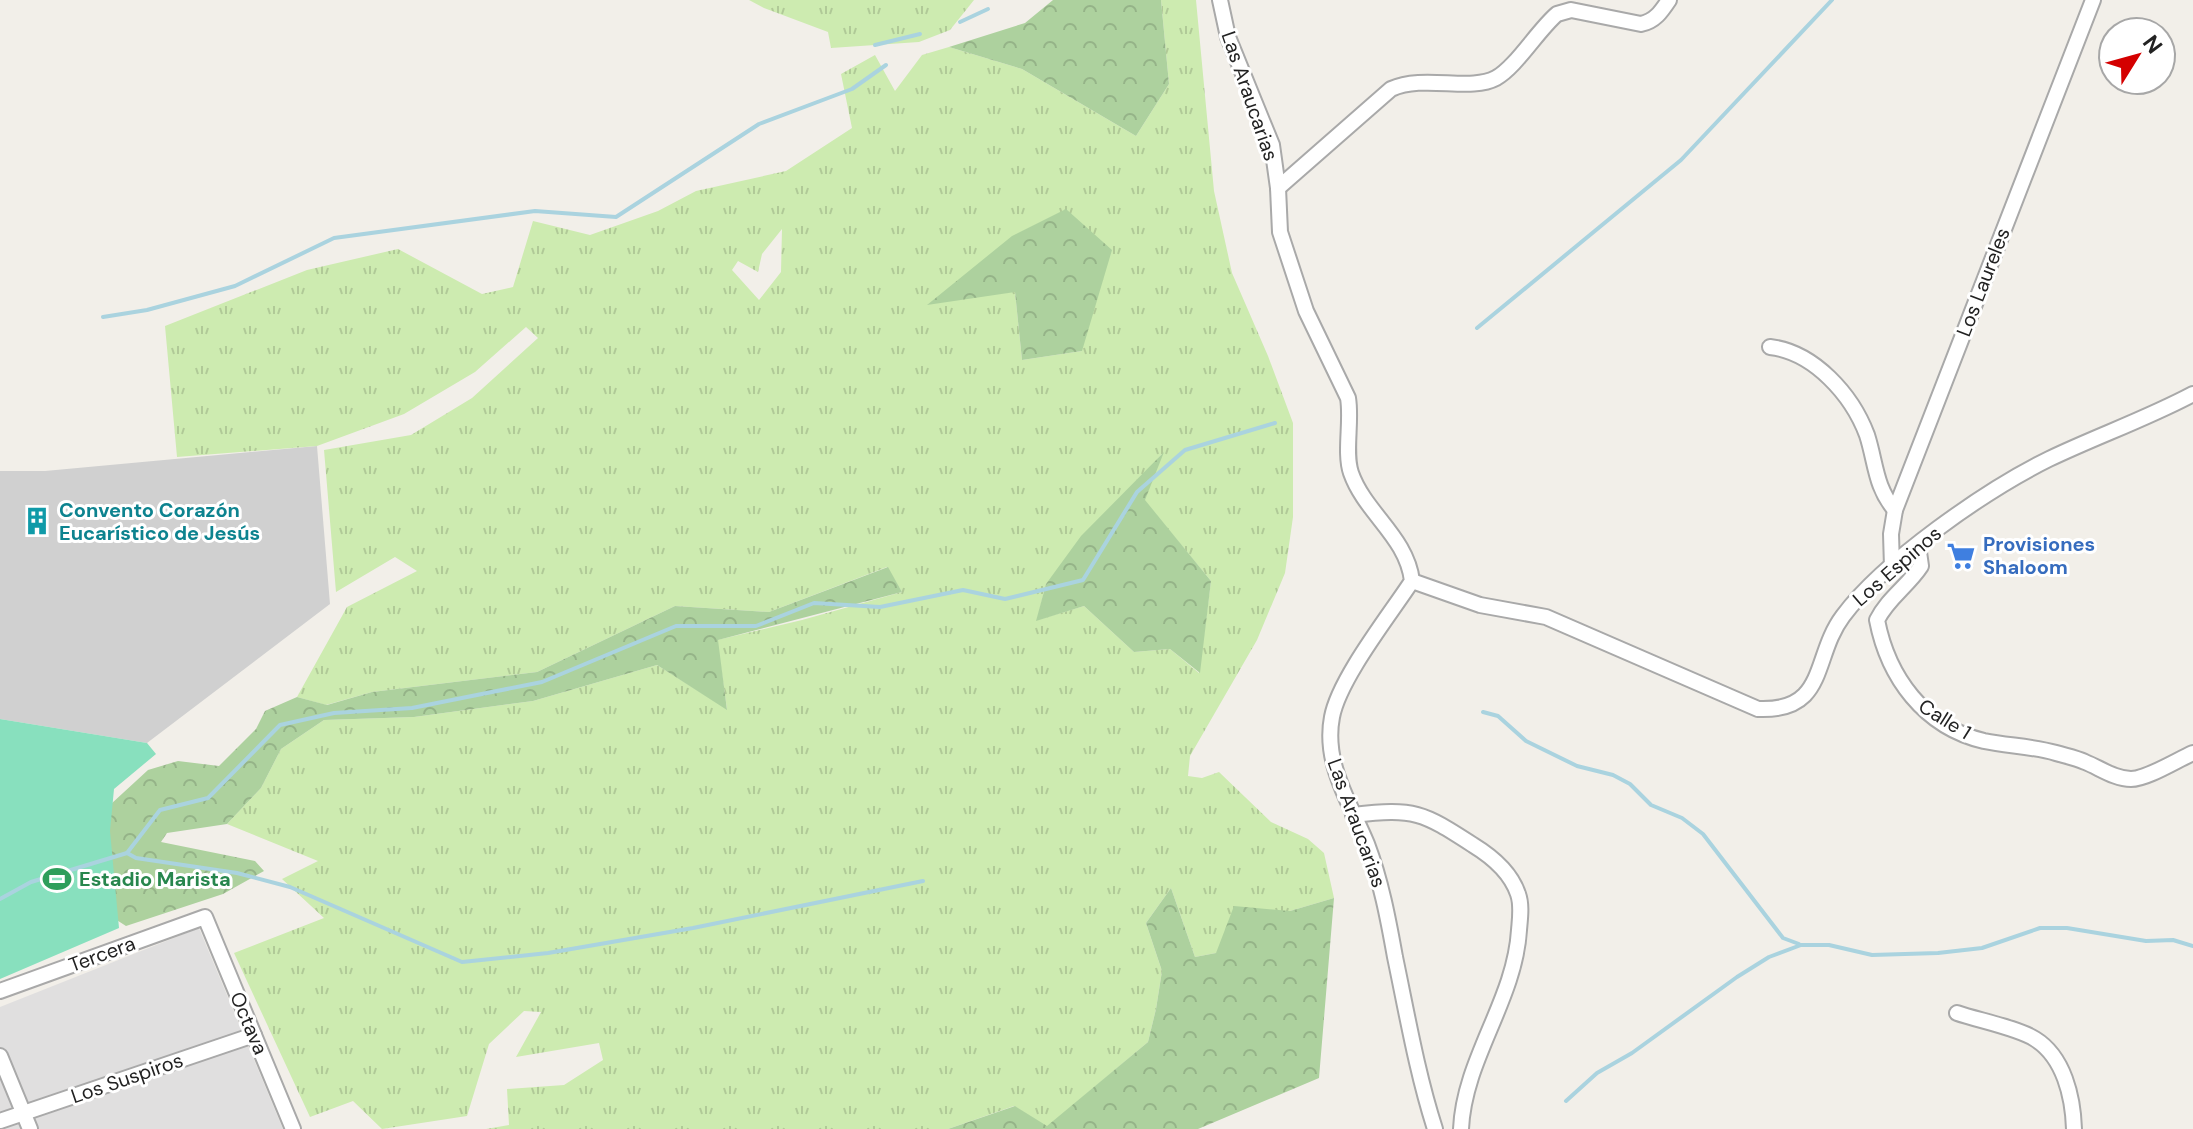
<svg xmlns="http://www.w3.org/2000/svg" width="2193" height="1129" font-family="'DM Sans',sans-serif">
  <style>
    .residential { fill: #e0dfdf }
    .religious { fill: #d0d0d0 }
    .grass { fill: url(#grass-tufts); fill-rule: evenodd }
    .forest { fill: url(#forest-crowns) }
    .pitch { fill: #88e0be }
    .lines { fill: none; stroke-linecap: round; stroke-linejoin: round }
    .stream { stroke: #aad3df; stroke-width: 4 }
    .street-casing { stroke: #a9a9a9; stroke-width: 18 }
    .street { stroke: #fff; stroke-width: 14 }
    .labels { text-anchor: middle; stroke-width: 6; stroke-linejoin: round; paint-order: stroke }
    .street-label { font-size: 20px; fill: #222; stroke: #fff }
    .culture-label { font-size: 20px; font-weight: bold; fill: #0d838f; stroke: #fff; text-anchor: start }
    .shop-label { font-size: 20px; font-weight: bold; fill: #366cbe; stroke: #fff; text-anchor: start }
    .leisure-label { font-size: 20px; font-weight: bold; fill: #27864d; stroke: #fff; text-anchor: start }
  </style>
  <defs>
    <pattern id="grass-tufts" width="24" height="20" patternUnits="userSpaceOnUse" patternTransform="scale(2)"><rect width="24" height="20" fill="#cdebb0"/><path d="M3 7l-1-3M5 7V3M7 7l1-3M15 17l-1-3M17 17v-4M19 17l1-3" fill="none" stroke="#b0c997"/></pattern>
    <pattern id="forest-crowns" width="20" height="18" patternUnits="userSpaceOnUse" patternTransform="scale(2)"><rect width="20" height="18" fill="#add19e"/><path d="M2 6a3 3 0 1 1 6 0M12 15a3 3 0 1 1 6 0" fill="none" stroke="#95b388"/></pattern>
  </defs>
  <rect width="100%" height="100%" fill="#f2efe9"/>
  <polygon class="residential" points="199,928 283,1129 0,1129 0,1007"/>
  <polygon class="religious" points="317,446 330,604 147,743 0,719 0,471 45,471"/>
  <g class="grass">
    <polygon points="749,0 974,0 950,30 919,42 831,48 828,32 764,8"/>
    <path d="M1161 0H1196L1214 191 1232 273 1268 356 1293 423V517L1285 573 1257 640 1190 756 1188 776 1202 778 1219 772 1271 822 1308 839 1324 853 1334 898 1290 911 1216 953 1195 957 1171 888 1146 923 1162 971 1156 1009 1148 1042 1047 1127 1014 1106 948 1129H486L509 1125 507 1089 564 1085 603 1060 599 1043 516 1057 541 1012 524 1011 489 1044 467 1116 382 1129 353 1101 310 1117 234 953 324 918 282 879 318 861 227 824 261 788 281 749 324 720 414 717 533 701 657 665 727 709 717 640 802 620 902 592 887 567 769 612 675 606 537 672 372 692 326 705 297 697 347 607 417 571 395 557 336 592 324 450 411 435 472 398 538 338 526 327 475 372 404 414 317 446 177 457 165 326 307 270 398 249 482 294 513 287 533 221 590 235 658 211 696 191 786 171 852 128 841 74 875 55 895 91 922 55 949 47 1022 69 1136 136 1169 84ZM782 229 781 272 759 300 732 270 738 261 758 272 762 254ZM1015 292 1082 351 1022 360ZM1162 454 1144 500 1211 581 1199 673 1170 649 1134 652 1084 606 1037 620 1046 584Z"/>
  </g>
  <g class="forest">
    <polygon points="1053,0 1161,0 1169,84 1136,136 1022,69 949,47 1025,23"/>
    <polygon points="1066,209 1112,250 1082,351 1022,360 1015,292 927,305 1012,236"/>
    <polygon points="1164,452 1145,500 1211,581 1200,673 1170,649 1134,652 1084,606 1036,621 1046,584 1081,536"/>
    <polygon points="888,567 902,592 718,640 727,710 657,665 533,701 414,717 324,720 281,749 261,788 227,824 167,833 161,842 255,861 264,871 223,894 126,926 81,897 111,804 148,770 178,761 219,766 256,729 265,711 297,697 327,705 372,692 537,672 675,606 769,612"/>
    <polygon points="1171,888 1195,957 1216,953 1234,906 1290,911 1334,898 1319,1078 1198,1129 948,1129 1015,1106 1047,1126 1148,1042 1156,1009 1162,971 1146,923"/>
  </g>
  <polygon class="pitch" points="0,719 147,743 156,754 114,789 110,831 119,928 0,979"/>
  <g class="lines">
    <g class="stream">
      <polyline points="960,22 988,9"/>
      <polyline points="875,45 920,34"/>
      <polyline points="103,317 147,310 235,286 334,238 535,211 616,217 759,124 852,89 886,65"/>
      <polyline points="1477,328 1681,160 1832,0"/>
      <polyline points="1483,712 1498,716 1526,741 1577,766 1613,775 1630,784 1651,805 1682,818 1703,834 1783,938 1799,944"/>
      <polyline points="127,853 136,858 237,873 290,887 462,962 548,953 693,928 923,881"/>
      <polyline points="0,899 31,882 127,853 160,810 208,798 280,725 334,713 412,708 542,682 676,626 756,626 814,603 880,607 963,590 1005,599 1083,580 1137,492 1185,450 1275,423"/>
      <polyline points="1566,1101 1597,1073 1632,1053 1737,977 1769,957 1801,945 1829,945 1872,955 1938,953 1982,948 2040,928 2067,928 2146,941 2173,940 2193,946"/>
    </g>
    <defs>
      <g id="street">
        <path d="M1220 0 1228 37 1272 145 1278 188 1280 232 1306 311 1348 398C1352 421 1344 453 1351 473 1365 513 1407 537 1412 581 1389 616 1339 679 1332 717 1323 763 1350 803 1367 844 1381 881 1388 918 1395 957 1407 1014 1417 1073 1435 1129"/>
        <path d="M1278 188 1391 89C1424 74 1470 92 1496 78 1516 67 1538 30 1557 14L1571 10 1641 24C1655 21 1661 12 1669 0"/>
        <path d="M1770 347C1814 352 1852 395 1867 435 1876 463 1875 487 1895 510"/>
        <path d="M1918 545 1921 566C1908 586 1888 598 1877 620 1888 677 1924 727 1984 741 2008 746 2032 746 2056 753 2066 756 2076 758 2085 762 2100 768 2115 779 2131 779 2147 779 2177 760 2193 753"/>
        <polyline points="1892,567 1891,534 1895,510 2093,0"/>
        <path d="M1412 581 1480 605 1546 617 1758 709C1828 712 1812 657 1843 616 1884 561 1986 490 2049 459 2097 436 2146 419 2193 394"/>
        <path d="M1353 815C1415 808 1422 812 1473 845 1491 856 1511 873 1518 894 1522 905 1520 918 1519 930 1515 1000 1464 1059 1461 1129"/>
        <polyline points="0,991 205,917 293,1129"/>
        <path d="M1957 1013C1977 1020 2018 1028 2035 1039 2064 1057 2073 1097 2074 1129"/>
        <polyline points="0,1056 30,1129"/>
        <polyline points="0,1121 254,1035"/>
      </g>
    </defs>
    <use href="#street" class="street-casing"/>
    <use href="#street" class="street"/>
  </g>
  <defs>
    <symbol id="building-bare" viewBox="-9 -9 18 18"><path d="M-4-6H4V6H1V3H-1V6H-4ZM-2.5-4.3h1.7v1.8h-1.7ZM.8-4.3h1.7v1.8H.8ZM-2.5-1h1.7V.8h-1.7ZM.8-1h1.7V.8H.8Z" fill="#0f9aa8" stroke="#fff" stroke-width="2.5" paint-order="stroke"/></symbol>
    <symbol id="supermarket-bare" viewBox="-9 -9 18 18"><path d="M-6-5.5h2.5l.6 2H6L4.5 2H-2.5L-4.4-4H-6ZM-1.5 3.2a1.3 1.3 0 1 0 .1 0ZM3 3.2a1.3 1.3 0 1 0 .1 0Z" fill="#3f7fe0" stroke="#fff" stroke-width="2.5" paint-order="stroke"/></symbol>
    <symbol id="stadium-bare" viewBox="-9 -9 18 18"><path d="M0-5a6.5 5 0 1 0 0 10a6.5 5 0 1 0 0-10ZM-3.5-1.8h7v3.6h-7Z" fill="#2e9e5b" stroke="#fff" stroke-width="2.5" paint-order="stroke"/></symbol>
  </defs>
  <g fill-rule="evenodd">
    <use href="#building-bare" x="17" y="501" width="40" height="40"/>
    <use href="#supermarket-bare" x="1941" y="536" width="40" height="40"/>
    <use href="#stadium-bare" x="37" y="859" width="40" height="40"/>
  </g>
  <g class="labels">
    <g class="street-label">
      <text transform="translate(1250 96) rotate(71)" y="7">Las Araucarias</text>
      <text transform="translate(1983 282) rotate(-69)" y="7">Los Laureles</text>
      <text transform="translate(1897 566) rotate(-41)" y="7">Los Espinos</text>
      <text transform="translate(1945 719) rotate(32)" y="7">Calle 1</text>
      <text transform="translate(1357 823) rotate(70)" y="7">Las Araucarias</text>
      <text transform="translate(102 954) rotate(-20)" y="7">Tercera</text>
      <text transform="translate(249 1023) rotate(67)" y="7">Octava</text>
      <text transform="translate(127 1078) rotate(-19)" y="7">Los Suspiros</text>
    </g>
    <g class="culture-label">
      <text x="59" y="517">Convento Corazón<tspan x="59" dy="23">Eucarístico de Jesús</tspan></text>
    </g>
    <g class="shop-label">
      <text x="1983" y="551">Provisiones<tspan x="1983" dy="23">Shaloom</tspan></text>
    </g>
    <g class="leisure-label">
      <text x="79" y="886">Estadio Marista</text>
    </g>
  </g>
  <g transform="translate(2137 56) rotate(53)"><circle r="38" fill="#ffffff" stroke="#a7a7a7" stroke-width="2"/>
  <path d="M0-6L14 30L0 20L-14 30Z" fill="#d40000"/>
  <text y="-12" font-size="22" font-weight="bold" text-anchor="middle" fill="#222222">N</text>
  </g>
</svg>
